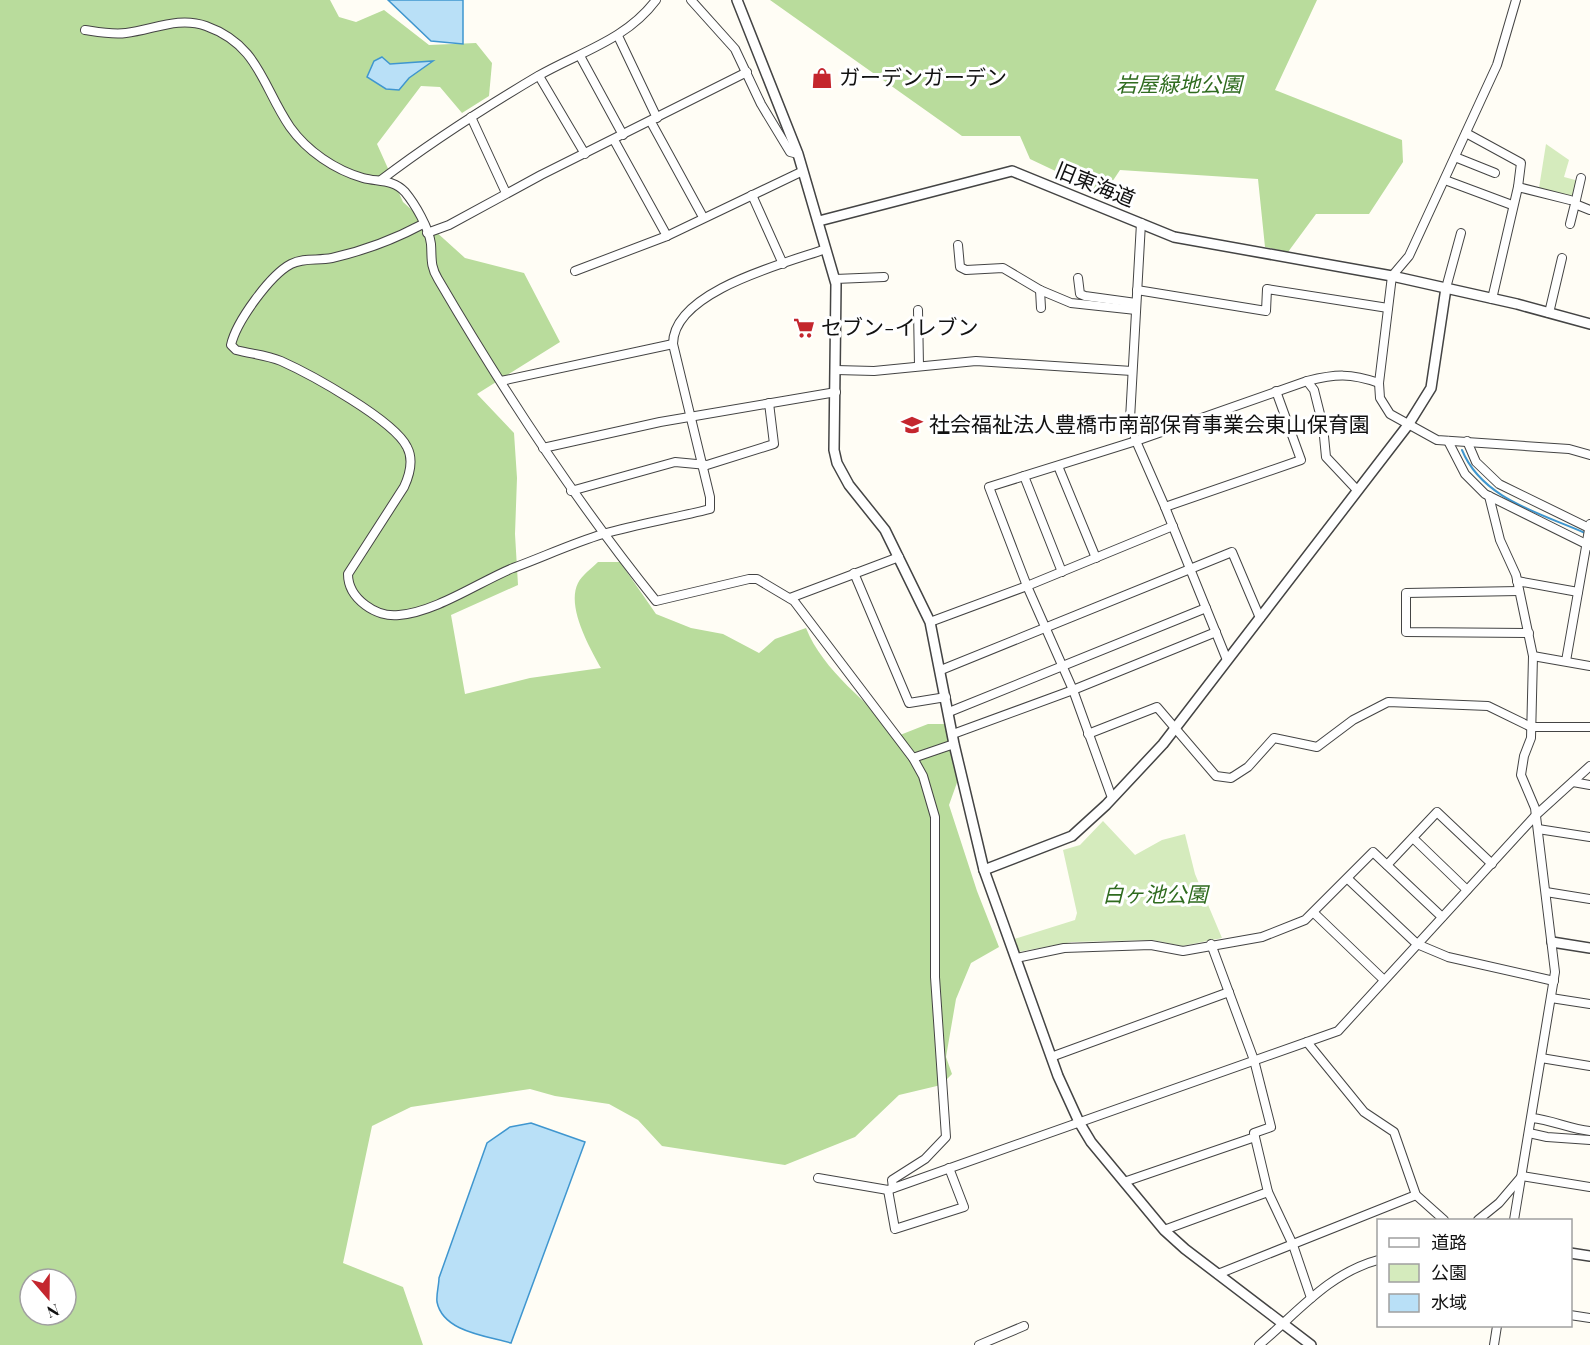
<svg xmlns="http://www.w3.org/2000/svg" width="1590" height="1345" font-family="'Playfair Display','Noto Sans JP',serif">
  <style>
    .green { fill: #d5ebbd }
    .forest { fill: #b9dc9c; fill-rule: evenodd }
    .water { fill: #b9e0f7; stroke: #3f96cf; stroke-width: 1.5 }
    .lines { fill: none; stroke-linecap: round; stroke-linejoin: round }
    .stream { stroke: #3f96cf; stroke-width: 2 }
    .minor-casing { stroke: #444; stroke-width: 10 }
    .tertiary-casing { stroke: #444; stroke-width: 12 }
    .minor { stroke: #fff; stroke-width: 8 }
    .tertiary { stroke: #fff; stroke-width: 9 }
    .labels { text-anchor: middle; stroke-width: 6; stroke-linejoin: round; paint-order: stroke }
    .poi-label { font-size: 21px; fill: #111; stroke: #fff; text-anchor: start }
    .park-label { font-size: 21px; font-style: italic; fill: #2f6b1f; stroke: #fff }
    .street-label { font-size: 21px; fill: #111; stroke: #fff }
  </style>
  <rect width="100%" height="100%" fill="#fffdf5"/>
  <g class="green">
    <polygon points="1546,144 1569,160 1564,177 1579,181 1575,197 1539,188"/>
    <polygon points="1103,821 1135,855 1162,840 1185,834 1195,874 1222,938 1182,946 1153,940 1072,942 1018,952 1014,939 1075,920 1077,913 1063,850 1080,845"/>
  </g>
  <g class="forest">
    <path d="M0 0H330L339 17 356 22 384 10 429 45 476 43 492 63 489 96 462 113 440 87 421 86 377 144 403 202 465 258 524 273 560 342 477 394 514 433 517 478 515 534 518 585 451 615 465 694 530 678 601 668C590 648 566 607 578 583 582 575 592 568 598 562H620L656 614 691 628 723 634 759 653 775 639 806 628C823 671 868 703 900 735L928 724H945L959 777 949 805 977 891 999 947 971 963 956 999 946 1057 952 1074 941 1085 899 1095 855 1137 785 1165 662 1146 638 1120 609 1104 555 1096 530 1089 411 1107 372 1126 343 1263 403 1287 423 1345H0ZM30 1279H66V1315H30Z"/>
    <polygon points="770,0 1317,0 1275,90 1402,140 1403,162 1369,214 1316,214 1288,252 1265,247 1258,179 1120,170 1104,194 1030,159 1020,136 962,136"/>
  </g>
  <g class="water">
    <polygon points="388,0 463,0 463,44 431,41"/>
    <polygon points="382,57 390,64 433,61 409,78 399,90 386,89 367,77 374,61"/>
    <path d="M531 1123 585 1142 511 1343C487 1336 443 1332 437 1302 436 1295 439 1285 439 1278L487 1143 510 1127Z"/>
  </g>
  <g class="lines">
    <path class="stream" d="M1462 450C1482 499 1540 513 1585 533"/>
    <defs>
      <g id="minor">
        <polyline points="691,0 735,49 761,104 790,152 798,154"/>
        <polyline points="1516,0 1497,65 1409,256 1392,276 1379,383 1380,398 1390,414 1437,440 1569,449 1590,455"/>
        <path d="M85 30C98 32 113 35 126 33 153 30 178 16 206 26 259 45 262 86 290 127 307 151 335 170 363 178 378 182 393 179 405 192 415 204 429 228 431 244 432 258 430 266 438 279 504 392 574 499 656 601L749 579H757L794 601 913 758 923 776 935 817V977L946 1137 925 1159 892 1180 893 1188"/>
        <polyline points="618,36 657,118"/>
        <polyline points="580,56 623,135"/>
        <polyline points="539,76 585,154"/>
        <polyline points="471,117 506,193"/>
        <polyline points="651,122 703,217"/>
        <polyline points="1466,133 1521,163 1518,187"/>
        <polyline points="614,140 667,236"/>
        <polyline points="1455,157 1495,173"/>
        <path d="M381 180C431 142 484 108 538 76 580 52 626 40 656 0"/>
        <polyline points="1445,180 1512,205"/>
        <polyline points="752,195 783,264"/>
        <polyline points="1575,204 1581,178"/>
        <polyline points="1141,223 1130,419 1136,441 1165,507 1227,660"/>
        <path d="M423 224C395 239 363 251 332 258 318 261 304 257 291 264 270 275 236 322 231 345L236 350C251 354 267 355 281 361 310 374 394 420 407 447 414 460 410 474 404 487L348 574C348 599 377 618 399 615 436 612 479 582 513 568 543 557 573 543 603 534 638 524 675 518 710 509V497L673 344C673 291 786 263 826 249"/>
        <polyline points="1570,224 1575,204 1590,210"/>
        <polyline points="427,233 449,225 541,175 747,72"/>
        <polyline points="958,245 960,267 966,270 1003,268 1040,290 1071,303 1136,310"/>
        <polyline points="575,271 667,236 803,171"/>
        <polyline points="1078,278 1080,294 1085,296 1136,303"/>
        <polyline points="835,279 884,277"/>
        <polyline points="1446,288 1461,233"/>
        <polyline points="1040,290 1041,308"/>
        <polyline points="1137,290 1266,311 1267,289 1388,308"/>
        <polyline points="1492,299 1518,187 1570,200"/>
        <polyline points="918,310 919,366"/>
        <polyline points="1549,313 1562,258"/>
        <polyline points="836,370 874,371 976,361 1132,371"/>
        <polyline points="501,381 673,344"/>
        <path d="M1307 381C1336 374 1350 373 1379 383"/>
        <polyline points="1448,441 1465,474 1485,494 1590,546"/>
        <polyline points="1467,441 1476,462 1499,484 1589,528"/>
        <polyline points="543,448 660,422 836,392"/>
        <polyline points="1058,466 1096,558"/>
        <polyline points="1024,476 1062,572"/>
        <polyline points="571,491 675,462 707,465 774,444 769,403"/>
        <polyline points="1489,496 1500,540 1516,575 1533,656 1531,738 1524,756 1521,775 1535,808 1555,972 1514,1220"/>
        <polyline points="1165,507 1301,460 1276,391"/>
        <polyline points="854,573 909,703 946,697"/>
        <polyline points="1517,581 1578,592"/>
        <polyline points="1519,591 1406,593 1406,632 1529,633"/>
        <polyline points="790,598 899,557"/>
        <polyline points="930,622 1027,586 1173,526"/>
        <polyline points="1533,656 1590,666"/>
        <polyline points="1566,661 1590,524"/>
        <polyline points="941,670 1232,552 1260,618"/>
        <polyline points="949,712 1206,608"/>
        <polyline points="953,734 1073,690 1216,632"/>
        <polyline points="1088,734 1157,707 1216,776 1231,778 1248,767 1274,738 1317,747 1353,720 1388,702 1488,706 1531,727 1590,727"/>
        <polyline points="913,758 954,744"/>
        <polyline points="1573,782 1590,785"/>
        <polyline points="1112,798 1073,690 1027,586 989,487 1136,441 1307,381 1314,390 1323,426 1326,457 1357,490"/>
        <polyline points="1538,829 1590,837"/>
        <polyline points="1413,838 1467,890"/>
        <polyline points="1387,865 1437,812 1492,864"/>
        <polyline points="1348,879 1417,944 1448,957 1554,981"/>
        <polyline points="1546,892 1590,899"/>
        <polyline points="1314,913 1384,980"/>
        <polyline points="1211,944 1254,1060 1271,1127 1254,1133 1268,1192 1293,1245 1311,1298"/>
        <polyline points="1016,958 1064,948 1151,945 1183,951 1262,937 1305,920 1373,852 1442,917"/>
        <polyline points="1551,998 1590,1004"/>
        <polyline points="1307,1042 1364,1112 1394,1132 1416,1195 1444,1220"/>
        <polyline points="1051,1057 1229,992"/>
        <polyline points="1541,1058 1590,1066"/>
        <path d="M1532 1118C1552 1120 1570 1129 1590 1131"/>
        <polyline points="1529,1133 1547,1137 1590,1140"/>
        <polyline points="818,1178 888,1190 1338,1031 1536,815 1590,766"/>
        <polyline points="1124,1182 1255,1137"/>
        <polyline points="888,1190 895,1229 964,1207 949,1168"/>
        <polyline points="1478,1220 1499,1203 1522,1176 1590,1187"/>
        <polyline points="1164,1230 1268,1192"/>
        <polyline points="1218,1274 1416,1195"/>
        <polyline points="1570,1315 1590,1318"/>
        <polyline points="979,1345 1024,1326"/>
        <path d="M1259 1345C1297 1313 1329 1273 1378 1260"/>
        <polyline points="1494,1345 1497,1326"/>
      </g>
      <g id="tertiary">
        <polyline points="737,0 798,154 836,284 834,450 837,463 849,485 885,530 930,622 954,744 984,870 1058,1076 1079,1122 1091,1142 1164,1230 1185,1249 1311,1345"/>
        <polyline points="819,221 1012,171 1174,237 1392,276 1517,304 1590,324"/>
        <polyline points="984,870 1072,836 1106,805 1163,744 1408,425 1431,388 1446,288"/>
        <polyline points="1552,942 1590,948"/>
        <polyline points="1570,1253 1590,1256"/>
      </g>
    </defs>
    <use href="#minor" class="minor-casing"/>
    <use href="#tertiary" class="tertiary-casing"/>
    <use href="#minor" class="minor"/>
    <use href="#tertiary" class="tertiary"/>
  </g>
  <defs>
    <symbol id="shop-bare" viewBox="-9 -9 18 18"><path d="M-5-2.5h2.3a2.7 3.5 0 0 1 5.4 0H5L5.5 6h-11ZM-1.5-2.5h3a1.5 2.3 0 0 0-3 0Z" fill="#c4262e" stroke="#fff" stroke-width="2.5" paint-order="stroke"/></symbol>
    <symbol id="supermarket-bare" viewBox="-9 -9 18 18"><path d="M-6-5.5h2.5l.6 2H6L4.5 2H-2.5L-4.4-4H-6ZM-1.5 3.2a1.3 1.3 0 1 0 .1 0ZM3 3.2a1.3 1.3 0 1 0 .1 0Z" fill="#c4262e" stroke="#fff" stroke-width="2.5" paint-order="stroke"/></symbol>
    <symbol id="school-bare" viewBox="-9 -9 18 18"><path d="M0-5L7-2L0 1L-7-2ZM-4 1L0 2.5L4 1V4Q0 6-4 4Z" fill="#c4262e" stroke="#fff" stroke-width="2.5" paint-order="stroke"/></symbol>
  </defs>
  <g fill-rule="evenodd">
    <use href="#shop-bare" x="807" y="63" width="30" height="30"/>
    <use href="#supermarket-bare" x="789" y="313" width="30" height="30"/>
    <use href="#school-bare" x="897" y="410" width="30" height="30"/>
  </g>
  <g class="labels">
    <g class="poi-label">
      <text x="839" y="85">ガーデンガーデン</text>
      <text x="821" y="335">セブン-イレブン</text>
      <text x="929" y="432">社会福祉法人豊橋市南部保育事業会東山保育園</text>
    </g>
    <g class="park-label">
      <text x="1179" y="92">岩屋緑地公園</text>
      <text x="1155" y="902">白ヶ池公園</text>
    </g>
    <g class="street-label">
      <text transform="translate(1095 185) rotate(22)" y="7">旧東海道</text>
    </g>
  </g>
  <rect x="1377" y="1219" width="195" height="108" fill="#ffffff" stroke="#a0a0a0" stroke-width="1.5"/>
  <rect x="1389" y="1238" width="30" height="9" fill="#ffffff" stroke="#a0a0a0" stroke-width="1.5"/>
  <text x="1431" y="1249" font-size="18" fill="#111111">道路</text>
  <rect x="1389" y="1264" width="30" height="18" fill="#d5ebbd" stroke="#a0a0a0" stroke-width="1.5"/>
  <text x="1431" y="1279" font-size="18" fill="#111111">公園</text>
  <rect x="1389" y="1294" width="30" height="18" fill="#b9e0f7" stroke="#a0a0a0" stroke-width="1.5"/>
  <text x="1431" y="1309" font-size="18" fill="#111111">水域</text>
  <g transform="translate(48 1297) rotate(160)"><circle r="28" fill="#ffffff" stroke="#a0a0a0" stroke-width="1.5"/>
  <path d="M0-4.5L10 22L0 15L-10 22Z" fill="#c4262e"/>
  <text y="-9" font-size="16" font-weight="bold" text-anchor="middle" fill="#111111">N</text>
  </g>
</svg>
